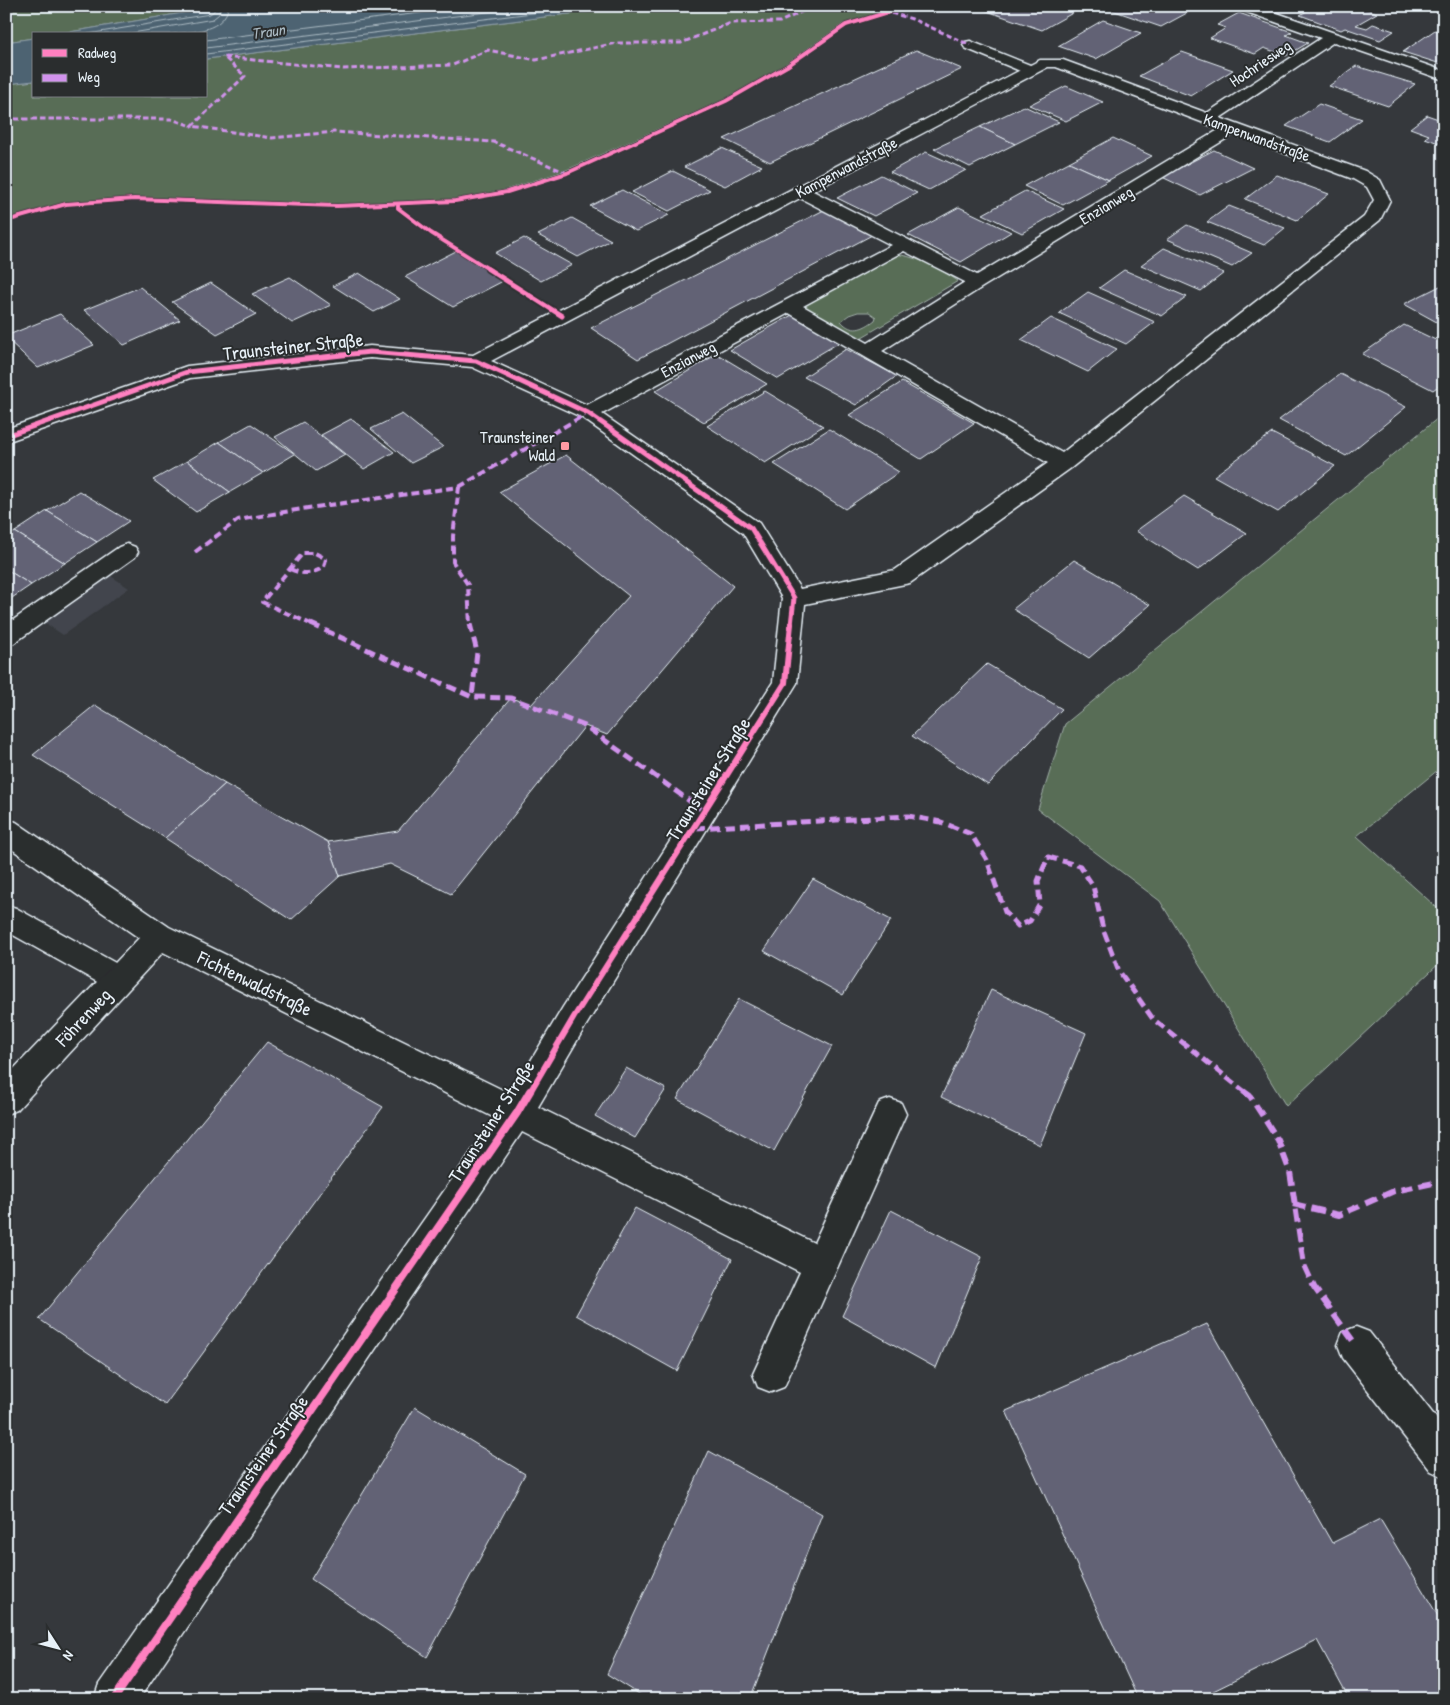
<svg xmlns="http://www.w3.org/2000/svg" width="1450" height="1705" font-family="'Patrick Hand',sans-serif">
  <style>
    .built { fill: #42454d }
    .green { fill: #596d57; stroke: #a0afa8; fill-rule: evenodd }
    .water { fill: #4e6472; stroke: #8c9ca8 }
    .lines { fill: none; stroke-linecap: round; stroke-linejoin: round }
    .shore { stroke: #aab9c2; stroke-width: 1 }
    .building { fill: #626274; stroke: #e8f1f8 }
    .service-casing { stroke: #e8f1f8; stroke-width: 3 }
    .minor-casing { stroke: #e8f1f8; stroke-width: 3 }
    .service { fill: #2a2d2e; fill-rule: evenodd }
    .minor { fill: #2a2d2e; fill-rule: evenodd }
    .quiet-far3 { stroke: #d193ec; stroke-width: 3; stroke-dasharray: 5.5 3; stroke-linecap: butt }
    .quiet-far2 { stroke: #d193ec; stroke-width: 4; stroke-dasharray: 8 4; stroke-linecap: butt }
    .quiet-far1 { stroke: #d193ec; stroke-width: 5; stroke-dasharray: 10 5; stroke-linecap: butt }
    .quiet { stroke: #d193ec; stroke-width: 6; stroke-dasharray: 13 6; stroke-linecap: butt }
    .cycleway-far3-casing { stroke: #2a2d2e; stroke-width: 5.5 }
    .cycleway-far2-casing { stroke: #2a2d2e; stroke-width: 8 }
    .cycleway-far1-casing { stroke: #2a2d2e; stroke-width: 9 }
    .cycleway-casing { stroke: #2a2d2e; stroke-width: 11 }
    .cycleway-far3 { stroke: #ff80c0; stroke-width: 4 }
    .cycleway-far2 { stroke: #ff80c0; stroke-width: 5 }
    .cycleway-far1 { stroke: #ff80c0; stroke-width: 6 }
    .cycleway { stroke: #ff80c0; stroke-width: 8 }
    .poi-dot { fill: #ff9aa2; stroke: #2a2d2e; stroke-width: 2 }
    .labels { text-anchor: middle; stroke-width: 4; stroke-linejoin: round; paint-order: stroke }
    .far-water-label { font-size: 16px; font-style: italic; fill: #aab9c2; stroke: #2a2d2e }
    .far-street-label { font-size: 16px; fill: #e8f1f8; stroke: #2a2d2e }
    .far-poi-label { font-size: 16px; fill: #e8f1f8; stroke: #2a2d2e; text-anchor: end }
    .street-label { font-size: 19px; fill: #e8f1f8; stroke: #2a2d2e }
  </style>
  <rect width="100%" height="100%" fill="#35383c"/>
  <filter id="ink" filterUnits="userSpaceOnUse"><feTurbulence type="fractalNoise" baseFrequency=".02" numOctaves="2"/><feDisplacementMap in="SourceGraphic" scale="10" xChannelSelector="R" yChannelSelector="G"/><feConvolveMatrix kernelMatrix="1 2 1 2 8 2 1 2 1" color-interpolation-filters="sRGB"/></filter>
  <g filter="url(#ink)">
    <polygon class="built" points="108,574 129,588 63,635 42,621"/>
    <g class="green">
      <polygon points="6,6 224,6 58,34 34,34 34,38 6,42"/>
      <polygon points="633,6 903,6 843,24 784,65 723,100 564,171 505,190 455,199 338,204 135,197 65,202 6,219 6,84 34,81 34,96 206,96 206,59"/>
      <path d="M889 253C916 256 936 266 958 281L857 340 788 305ZM858 312H869L876 317 875 320C863 329 852 334 841 321L849 315Z"/>
      <polygon points="1444,413 1444,765 1357,836 1444,914 1444,959 1286,1106 1160,901 1038,809 1065,724"/>
    </g>
    <g class="water">
      <polygon points="224,6 633,6 206,59 206,34 58,34"/>
      <polygon points="34,38 34,81 6,84 6,42"/>
    </g>
    <g class="lines">
      <g class="shore">
        <polyline points="88,34 210,14 214,11 215,6"/>
        <polyline points="127,34 213,19 219,14 221,6"/>
        <path d="M173 34C195 31 223 32 229 6"/>
        <polyline points="206,40 475,6"/>
        <polyline points="206,48 534,6"/>
        <polyline points="206,54 588,6"/>
      </g>
    </g>
    <g class="building">
      <polygon points="990,6 1068,6 1078,10 1042,30 984,10"/>
      <polygon points="1109,6 1200,6 1161,27 1106,8"/>
      <polygon points="1315,6 1330,9 1336,6 1358,6 1377,13 1356,25 1367,28 1373,24 1394,31 1380,40 1345,28 1341,30 1300,15"/>
      <polygon points="1239,13 1292,32 1286,35 1308,43 1286,56 1264,48 1255,54 1210,38 1226,28 1217,25"/>
      <polygon points="1103,20 1141,33 1096,59 1058,46"/>
      <polygon points="1435,30 1444,33 1444,65 1403,52"/>
      <polygon points="916,50 962,69 770,162 724,139"/>
      <polygon points="1182,52 1233,70 1191,96 1139,76"/>
      <polygon points="1356,66 1415,84 1388,106 1329,86"/>
      <polygon points="1066,86 1103,102 1066,121 1029,105"/>
      <polygon points="1319,104 1362,119 1330,142 1286,126"/>
      <polygon points="1024,106 1059,122 1015,144 980,127"/>
      <polygon points="1427,115 1444,121 1444,145 1425,138 1429,135 1410,128"/>
      <polygon points="980,127 1015,144 970,167 934,149"/>
      <polygon points="1113,138 1152,156 1109,180 1069,162"/>
      <polygon points="722,148 762,166 725,186 684,167"/>
      <polygon points="1214,150 1253,168 1200,195 1162,177"/>
      <polygon points="926,152 966,170 929,190 890,172"/>
      <polygon points="1069,162 1109,180 1063,205 1024,186"/>
      <polygon points="673,171 710,190 669,211 632,192"/>
      <polygon points="881,175 917,193 874,216 837,198"/>
      <polygon points="1277,175 1329,194 1297,220 1245,199"/>
      <polygon points="622,190 669,215 636,231 590,206"/>
      <polygon points="1025,191 1064,209 1022,233 983,214"/>
      <polygon points="1229,206 1285,228 1264,245 1207,222"/>
      <polygon points="959,207 1011,232 961,262 908,235"/>
      <polygon points="826,209 874,234 638,359 591,328"/>
      <polygon points="572,218 611,240 578,257 538,235"/>
      <polygon points="1187,225 1252,253 1232,267 1167,239"/>
      <polygon points="524,238 572,265 541,281 495,253"/>
      <polygon points="1164,248 1224,273 1201,291 1141,265"/>
      <polygon points="456,251 505,280 453,307 405,277"/>
      <polygon points="1124,270 1187,297 1162,316 1099,288"/>
      <polygon points="359,273 400,299 374,312 333,286"/>
      <polygon points="290,277 331,305 292,323 252,294"/>
      <polygon points="211,283 256,314 217,334 172,302"/>
      <polygon points="1444,284 1444,326 1404,304"/>
      <polygon points="140,287 180,320 124,345 84,310"/>
      <polygon points="1088,292 1155,322 1126,344 1059,313"/>
      <polygon points="60,314 94,345 38,368 6,338 6,336"/>
      <polygon points="792,315 840,342 778,379 730,350"/>
      <polygon points="1051,318 1117,349 1088,372 1021,340"/>
      <polygon points="1404,325 1444,344 1444,382 1433,390 1362,354"/>
      <polygon points="846,349 897,376 856,405 804,377"/>
      <polygon points="717,354 767,384 704,422 655,391"/>
      <polygon points="1340,374 1406,407 1346,456 1279,420"/>
      <polygon points="902,382 974,423 921,459 849,415"/>
      <polygon points="765,391 823,426 765,463 707,426"/>
      <polygon points="402,414 443,447 411,463 371,429"/>
      <polygon points="351,419 394,452 364,469 321,435"/>
      <polygon points="303,422 345,455 316,471 275,437"/>
      <polygon points="251,424 295,454 263,473 219,442"/>
      <polygon points="829,429 899,472 845,509 774,464"/>
      <polygon points="1272,433 1335,466 1278,512 1214,476"/>
      <polygon points="219,442 263,473 230,492 187,461"/>
      <polygon points="566,455 733,586 607,735 585,726 451,894 390,864 340,876 328,842 398,831 511,698 531,705 629,596 499,492"/>
      <polygon points="187,461 230,492 196,512 153,480"/>
      <polygon points="79,491 129,521 97,542 47,511"/>
      <polygon points="1184,496 1247,533 1198,570 1136,531"/>
      <polygon points="47,511 97,542 65,563 15,532"/>
      <polygon points="15,532 65,563 31,585 6,569 6,537"/>
      <polygon points="1074,560 1150,605 1089,658 1013,609"/>
      <polygon points="6,569 31,585 6,602"/>
      <polygon points="987,664 1062,709 988,785 912,736"/>
      <polygon points="95,705 225,784 165,838 33,755"/>
      <polygon points="225,784 328,842 340,876 291,920 165,838"/>
      <polygon points="813,879 891,920 843,995 764,951"/>
      <polygon points="991,990 1086,1033 1040,1145 941,1097"/>
      <polygon points="739,999 832,1046 774,1151 677,1099"/>
      <polygon points="267,1042 383,1107 165,1405 39,1319"/>
      <polygon points="626,1068 666,1089 635,1138 595,1116"/>
      <polygon points="635,1208 732,1259 677,1371 576,1315"/>
      <polygon points="891,1210 982,1257 936,1368 842,1316"/>
      <polygon points="1207,1324 1332,1543 1380,1519 1444,1626 1444,1692 1430,1699 1349,1699 1317,1640 1197,1699 1138,1699 1006,1411"/>
      <polygon points="415,1407 525,1474 427,1657 311,1579"/>
      <polygon points="709,1451 822,1514 750,1699 647,1699 607,1674"/>
    </g>
    <g class="lines">
      <defs>
        <g id="service">
          <polygon points="970,41 1035,67 1037,70 1035,73 1025,73 965,48 963,45 965,42"/>
          <polygon points="6,905 16,908 128,970 133,979 128,988 118,992 108,988 6,931"/>
        </g>
        <g id="minor">
          <path d="M1236 6H1257L1444 71V80L1334 42 1220 118 1365 171 1380 180 1390 200 1380 220 1071 468 910 583 805 604 797 683 585 1027 538 1107 814 1243 879 1103 890 1099 901 1103 906 1114 784 1387 771 1392 758 1387 753 1374 800 1272 522 1132 139 1699H94L99 1684 495 1118 163 952 17 1110 6 1114V1077L139 938 6 845V819L16 822 169 927 511 1094 563 1007 773 682 782 598 743 533 581 417 472 367 370 358 190 378 6 442V429L187 366 370 346 473 355 1040 60H1063L1207 113 1321 38 1238 9ZM1048 67H1056L1220 129 977 275 813 191ZM1234 134 1353 179 1367 187 1374 200 1364 217 1062 453 882 351 984 286ZM800 198 891 245 587 405 491 361ZM904 251 965 282 868 343 803 306ZM789 313 1048 463 895 570 800 589 759 523 602 414Z"/>
          <polygon points="127,544 135,547 138,552 135,557 14,643 6,646 6,625 119,547"/>
          <polygon points="1356,1327 1369,1332 1444,1428 1444,1477 1431,1471 1343,1358 1338,1345 1343,1332"/>
        </g>
      </defs>
      <use href="#service" class="service-casing"/>
      <use href="#minor" class="minor-casing"/>
      <use href="#service" class="service"/>
      <use href="#minor" class="minor"/>
      <g class="quiet-far3">
        <polyline points="891,13 912,19 970,45"/>
        <polyline points="6,119 171,119 192,126"/>
        <polyline points="567,173 494,142 334,132 272,138 192,126 245,76 224,57 343,69 453,65 488,50 536,60 617,43 681,43 731,23 780,22 814,6"/>
      </g>
      <g class="quiet-far2">
        <polyline points="459,487 588,413"/>
        <polyline points="195,552 238,520 308,508 459,487 453,536 453,562 468,585 470,625"/>
        <path d="M290 569C302 575 313 574 324 567L326 559 315 553H303L262 602 313 625"/>
      </g>
      <g class="quiet-far1">
        <polyline points="311,624 472,697 511,698 585,726 705,812"/>
        <polyline points="470,624 477,652 472,697"/>
        <polyline points="695,828 908,816 941,822 971,834 987,860 1005,912 1018,926 1030,921 1040,904 1038,881 1048,857 1080,866 1093,886 1103,929 1119,971 1153,1019 1245,1092"/>
      </g>
      <g class="quiet">
        <polyline points="1243,1091 1250,1096 1278,1140 1290,1172 1304,1265 1314,1287 1356,1345"/>
        <polyline points="1293,1204 1339,1215 1394,1191 1444,1181"/>
      </g>
      <defs>
        <g id="cycleway-far3">
          <polyline points="398,204 398,208 431,233 490,270"/>
          <polyline points="6,221 66,204 134,199 337,206 455,201 507,192 567,173 726,101 787,66 846,25 908,6"/>
        </g>
        <g id="cycleway-far2">
          <polyline points="488,269 562,316"/>
          <polyline points="6,436 187,372 370,352 476,361 588,413 751,528 794,598 791,625"/>
        </g>
        <polyline id="cycleway-far1" points="530,1092 574,1017 785,683 791,624"/>
        <polyline id="cycleway" points="114,1699 517,1113 530,1091"/>
      </defs>
      <use href="#cycleway-far3" class="cycleway-far3-casing"/>
      <use href="#cycleway-far2" class="cycleway-far2-casing"/>
      <use href="#cycleway-far1" class="cycleway-far1-casing"/>
      <use href="#cycleway" class="cycleway-casing"/>
      <use href="#cycleway-far3" class="cycleway-far3"/>
      <use href="#cycleway-far2" class="cycleway-far2"/>
      <use href="#cycleway-far1" class="cycleway-far1"/>
      <use href="#cycleway" class="cycleway"/>
    </g>
  </g>
  <rect class="poi-dot" x="560" y="441" width="10" height="10" rx="2.5"/>
  <g class="labels">
    <g class="far-water-label">
      <text transform="translate(268 31) rotate(-8)" y="6">Traun</text>
    </g>
    <g class="far-street-label">
      <text transform="translate(1260 63) rotate(-34)" y="6">Hochriesweg</text>
      <text transform="translate(1257 137) rotate(20)" y="6">Kampenwandstraße</text>
      <text transform="translate(846 167) rotate(-28)" y="6">Kampenwandstraße</text>
      <text transform="translate(1106 205) rotate(-31)" y="6">Enzianweg</text>
      <text transform="translate(688 359) rotate(-28)" y="6">Enzianweg</text>
    </g>
    <g class="far-poi-label">
      <text x="555" y="443">Traunsteiner<tspan x="555" dy="18">Wald</tspan></text>
    </g>
    <g class="street-label">
      <text transform="translate(293 346) rotate(-6)" y="7">Traunsteiner Straße</text>
      <text transform="translate(708 779) rotate(-58)" y="7">Traunsteiner Straße</text>
      <text transform="translate(255 983) rotate(26)" y="7">Fichtenwaldstraße</text>
      <text transform="translate(83 1017) rotate(-47)" y="7">Föhrenweg</text>
      <text transform="translate(491 1121) rotate(-57)" y="7">Traunsteiner Straße</text>
      <text transform="translate(263 1455) rotate(-55)" y="7">Traunsteiner Straße</text>
    </g>
  </g>
  <rect width="1450" height="1705" fill="none" stroke="#2a2d2e" stroke-width="25"/>
  <rect x="12" y="12" width="1425" height="1680" fill="none" stroke="#e8f1f8" stroke-width="2" filter="url(#ink)"/>
  <rect x="32" y="32" width="175" height="65" fill="#2a2d2e" stroke="#767b7f"/>
  <rect x="42" y="49" width="25" height="8" fill="#ff80c0" stroke="#767b7f"/>
  <text x="78" y="58" font-size="15" fill="#e8f1f8">Radweg</text>
  <rect x="42" y="74" width="25" height="8" fill="#d193ec" stroke="#767b7f"/>
  <text x="78" y="82" font-size="15" fill="#e8f1f8">Weg</text>
  <g transform="translate(58 1648) rotate(126)" stroke="#2a2d2e" stroke-width="4" paint-order="stroke">
  <path d="M0-4L9 19L0 12L-9 19Z" fill="#e8f1f8"/>
  <text y="-8" font-size="14" font-weight="bold" text-anchor="middle" fill="#e8f1f8">N</text>
  </g>
</svg>
